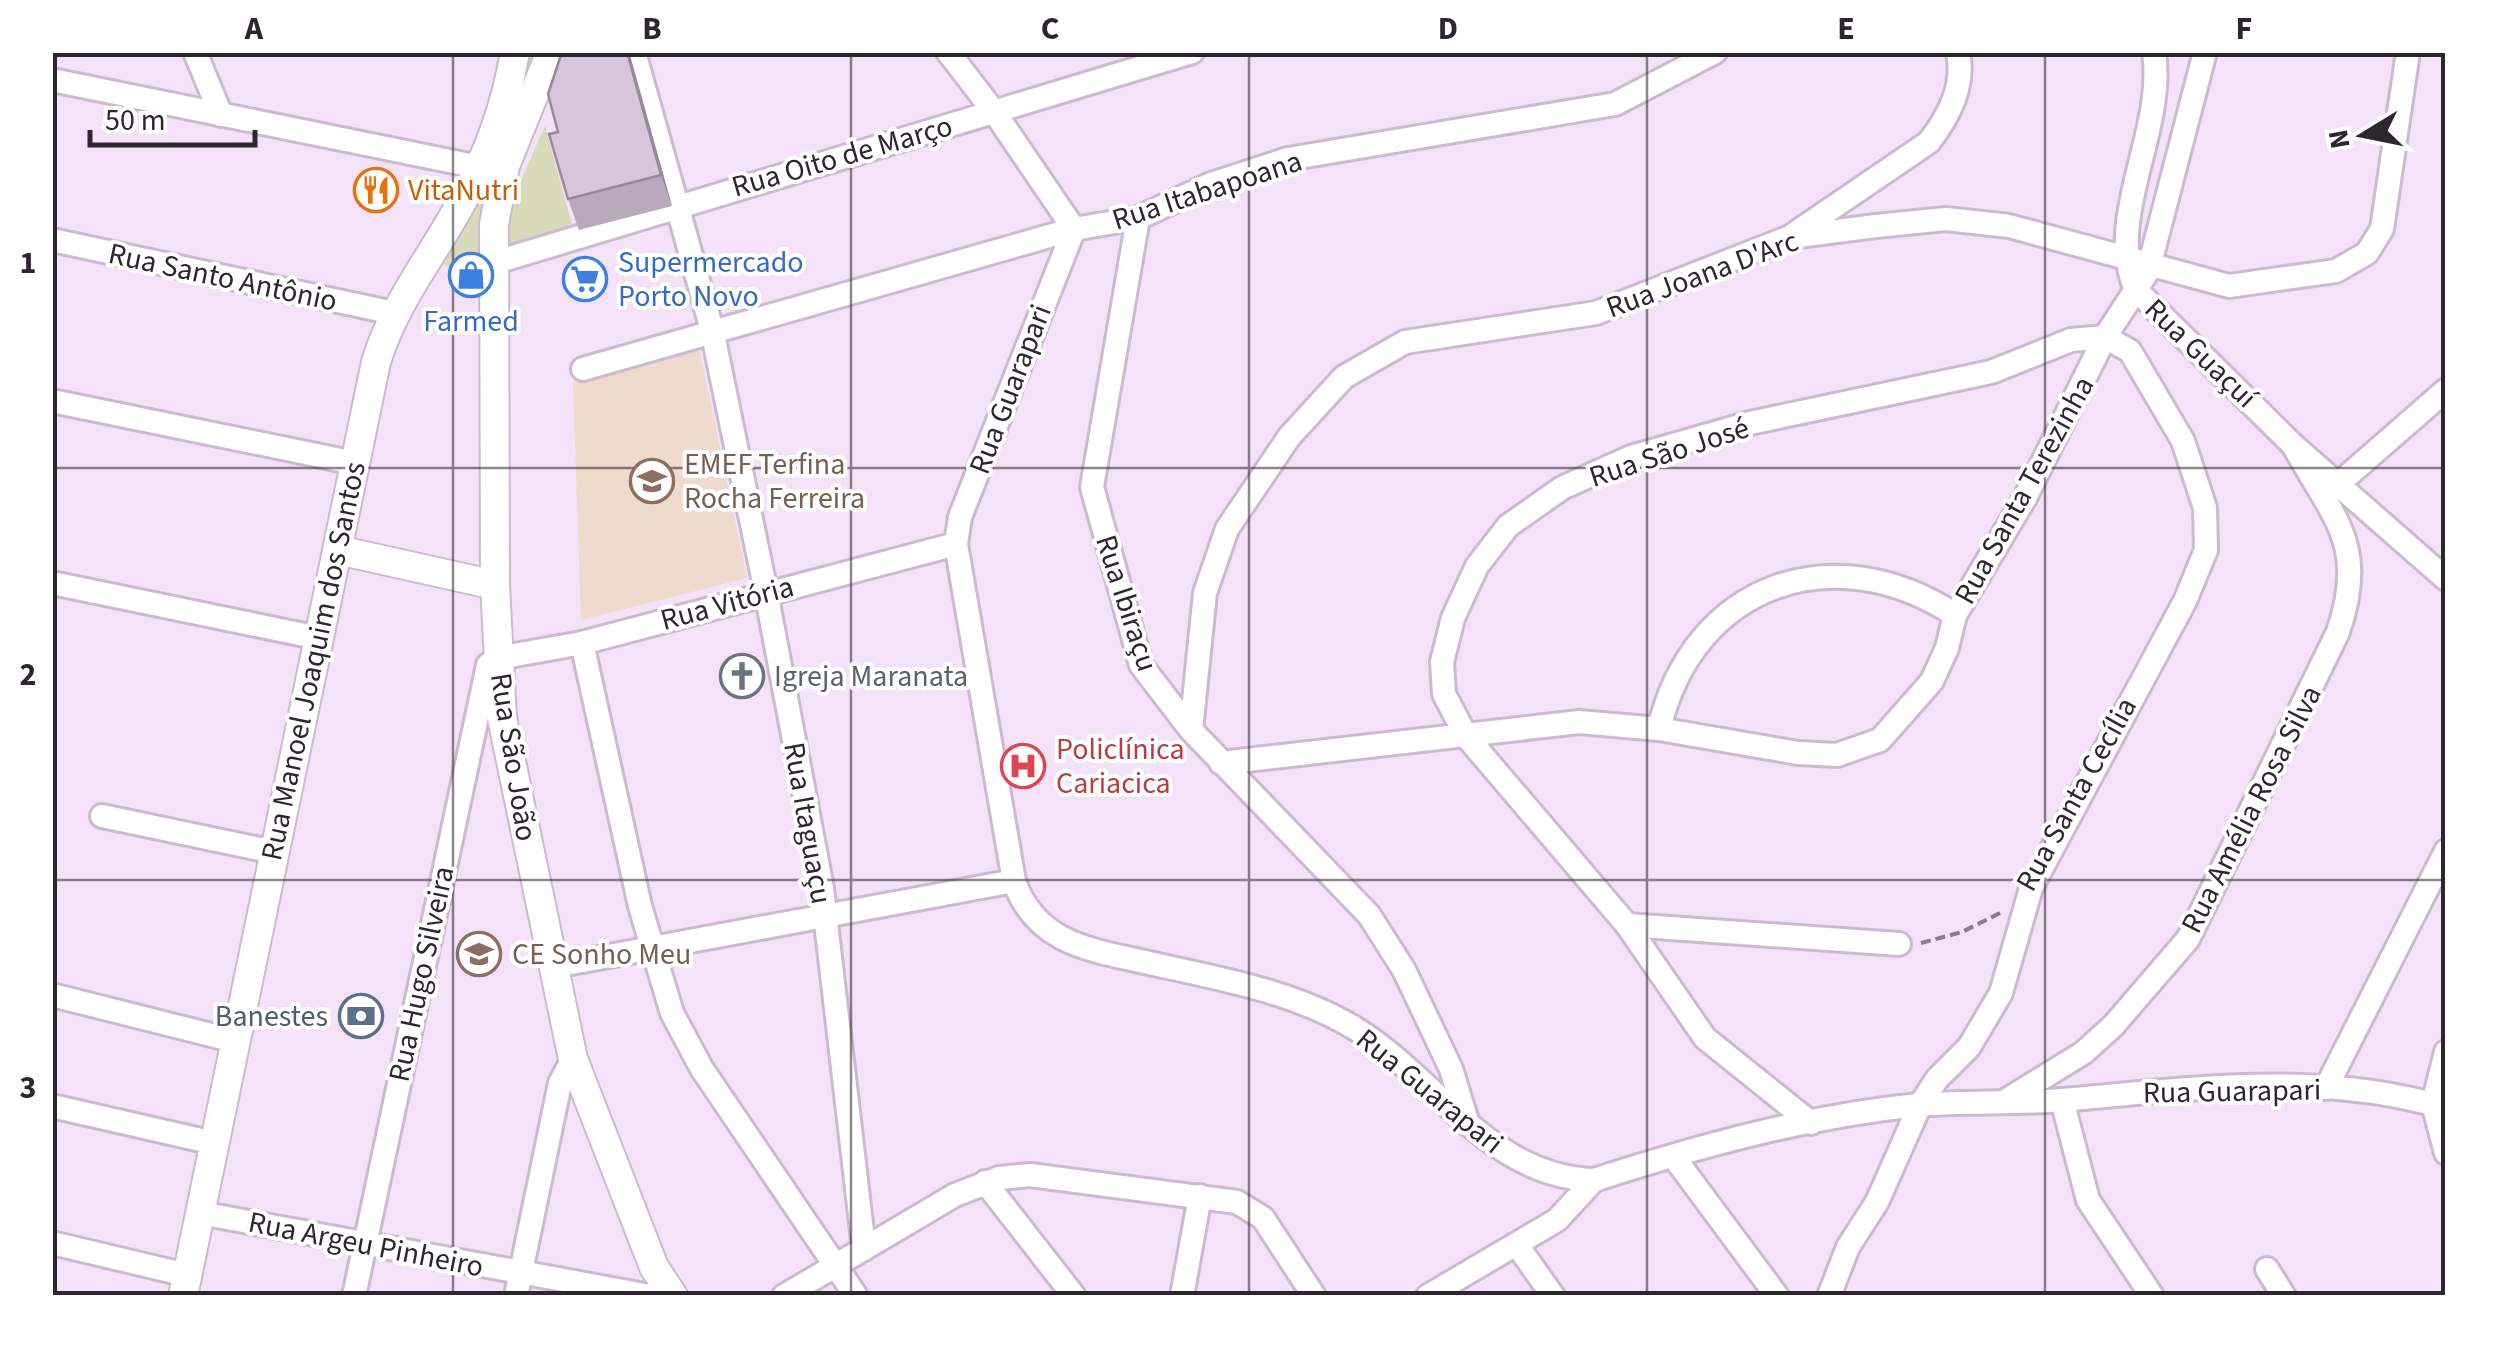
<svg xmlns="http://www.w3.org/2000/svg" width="2498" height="1348" font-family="'Source Sans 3',sans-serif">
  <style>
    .education { fill: #f0dacd }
    .green { fill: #d8daba }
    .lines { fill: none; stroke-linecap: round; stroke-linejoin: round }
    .minor-casing { stroke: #ccbad0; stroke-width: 28 }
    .major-casing { stroke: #ccbad0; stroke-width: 32 }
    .path { stroke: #887c8b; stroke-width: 4; stroke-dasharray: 10 5; stroke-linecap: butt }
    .minor { stroke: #fff; stroke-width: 22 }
    .major { stroke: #fff; stroke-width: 28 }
    .wall { fill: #b9a9bd }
    .shaded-wall { fill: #968a9a }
    .building { fill: #d7c5dc; stroke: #968a9a; stroke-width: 2.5 }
    .grid { fill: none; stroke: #2d262f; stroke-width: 2.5; stroke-opacity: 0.55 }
    .labels { text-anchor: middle; stroke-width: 8; stroke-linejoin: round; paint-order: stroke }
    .street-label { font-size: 30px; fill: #2d262f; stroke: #fff }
    .food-label { font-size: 30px; fill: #c56008; stroke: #fff; text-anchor: start }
    .shop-label { font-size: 30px; fill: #366cbe; stroke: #fff; text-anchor: start }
    .education-label { font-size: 30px; fill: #785e54; stroke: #fff; text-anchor: start }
    .worship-label { font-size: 30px; fill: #5b616d; stroke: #fff; text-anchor: start }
    .health-label { font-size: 30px; fill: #be3a42; stroke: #fff; text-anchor: start }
    .service-label { font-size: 30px; fill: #4e5e75; stroke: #fff; text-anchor: end }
    .neatline { fill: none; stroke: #2d262f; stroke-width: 4 }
    .grid-label { font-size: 32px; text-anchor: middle; font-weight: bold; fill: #2d262f }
  </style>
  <rect width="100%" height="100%" fill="#f4e2f8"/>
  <polygon class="education" points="699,347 747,578 581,620 573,383"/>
  <g class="green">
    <polygon points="532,53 543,53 482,289 438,260 497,153"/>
    <polygon points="545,126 573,228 512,245 501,226"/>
  </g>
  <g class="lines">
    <defs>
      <g id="minor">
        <polyline points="195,52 221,115"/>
        <polyline points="634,52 712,330 766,592 822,888 864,1249"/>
        <path d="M948 52 995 113 1074 229 960 517 956 544 1014 881C1035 941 1085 949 1140 961 1211 977 1293 990 1356 1029 1437 1079 1490 1177 1594 1180 1699 1146 1808 1116 1918 1105 1965 1101 2014 1104 2062 1100 2189 1089 2321 1070 2446 1108"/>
        <path d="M2154 52C2166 131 2104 218 2136 290L2293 445 2446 579"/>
        <polyline points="52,80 479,167"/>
        <polyline points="1138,218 1092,487 1141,665 1191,730 1369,915 1404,970 1451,1069 1468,1124"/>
        <path d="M1794 234 1929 142C1949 116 1965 86 1958 52"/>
        <polyline points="52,240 394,313"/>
        <polyline points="493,263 1192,52"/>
        <polyline points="583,369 1074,229 1138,218 1211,184 1288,159 1615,104 1715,52"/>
        <polyline points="52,401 355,463"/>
        <polyline points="2337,485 2446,390"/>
        <polyline points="52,583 319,638"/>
        <polyline points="582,643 640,906 672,1013 702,1069 856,1296"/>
        <path d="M1659 729C1693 584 1833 535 1955 615"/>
        <polyline points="1191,730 1205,593 1227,529 1289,437 1344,377 1405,342 1596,313 1790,237 1876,226 1946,219 2009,226 2229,286 2336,271 2367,253 2382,229 2408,52"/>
        <polyline points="1221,763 1579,722 1659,729 1798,753 1837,755 1880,740 1932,681 1947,648 1955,615 2025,498 2105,337 2148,271 2205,52"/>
        <polyline points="102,816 274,852"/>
        <polyline points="1627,925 1899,944"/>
        <polyline points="555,966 1014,881"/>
        <polyline points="52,995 235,1041"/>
        <polyline points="2446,1052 2433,1104 2446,1153"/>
        <polyline points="2326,1088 2446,851"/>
        <polyline points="2062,1100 2088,1200 2152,1296"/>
        <path d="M2005 1101 2083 1053 2113 1026 2188 939 2338 632C2368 545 2334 519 2293 445"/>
        <polyline points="52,1106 214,1143"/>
        <polyline points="1811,1123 1705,1038 1627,925 1466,736 1444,694 1442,662 1453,618 1477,566 1508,526 1562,488 1631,457 1750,423 1991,372 2071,340 2105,337 2130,351 2183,441 2205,508 2206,550 2185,601 2031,888 2001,993 1969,1047 1937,1079 1920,1105 1877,1202 1848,1247 1829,1296"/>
        <polyline points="1673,1156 1777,1296"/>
        <polyline points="985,1182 1074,1296"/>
        <polyline points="200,1213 650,1296"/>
        <polyline points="52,1243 187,1275"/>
        <polyline points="1517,1245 1553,1296"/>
        <polyline points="2267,1269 2284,1296"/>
        <polyline points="354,1296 488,665 498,658 582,643 956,544"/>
        <polyline points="516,1296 560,1083 573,1059"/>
        <polyline points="784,1296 955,1195 999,1178 1030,1175 1237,1202 1263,1218 1314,1296"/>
        <polyline points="1182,1296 1200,1196"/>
        <polyline points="1428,1296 1557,1220 1594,1180"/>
      </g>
      <g id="major">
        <polyline points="551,52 505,166 494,224 495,585 502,718 573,1059 654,1267 673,1296"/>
        <polyline points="338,550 495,585"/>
        <path d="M183 1296 376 362C394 303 431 258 460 205 487 158 506 106 515 52"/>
      </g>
    </defs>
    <use href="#minor" class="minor-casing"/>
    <use href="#major" class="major-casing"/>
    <polyline class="path" points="1921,943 1962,932 2000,913"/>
    <use href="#minor" class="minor"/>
    <use href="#major" class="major"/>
  </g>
  <polygon class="wall" points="562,52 629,52 672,206 579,230 568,199 558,132"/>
  <polygon class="shaded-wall" points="627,52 629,52 672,206 661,175"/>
  <polygon class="building" points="562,52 627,52 661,175 568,199 549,134 558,132 548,94"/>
  <path class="grid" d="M453 52V1296M851 52V1296M1249 52V1296M1647 52V1296M2045 52V1296M52 468H2446M52 880H2446"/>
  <defs>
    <symbol id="restaurant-ring" viewBox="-11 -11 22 22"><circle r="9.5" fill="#fff" stroke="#e8710a" stroke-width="1.5"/><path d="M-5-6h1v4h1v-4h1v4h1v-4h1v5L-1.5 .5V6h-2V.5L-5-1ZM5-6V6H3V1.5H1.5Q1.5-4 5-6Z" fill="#e8710a"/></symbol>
    <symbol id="shop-ring" viewBox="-11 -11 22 22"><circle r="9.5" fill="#fff" stroke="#3f7fe0" stroke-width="1.5"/><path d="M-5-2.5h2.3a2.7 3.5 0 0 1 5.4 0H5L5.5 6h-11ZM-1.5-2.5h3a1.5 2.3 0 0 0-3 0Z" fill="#3f7fe0"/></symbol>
    <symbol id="supermarket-ring" viewBox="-11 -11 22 22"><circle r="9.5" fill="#fff" stroke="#3f7fe0" stroke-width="1.5"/><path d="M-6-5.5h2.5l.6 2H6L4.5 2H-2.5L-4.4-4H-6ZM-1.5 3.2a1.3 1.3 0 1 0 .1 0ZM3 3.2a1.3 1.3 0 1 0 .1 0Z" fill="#3f7fe0"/></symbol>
    <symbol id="school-ring" viewBox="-11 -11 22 22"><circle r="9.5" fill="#fff" stroke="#8d6e63" stroke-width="1.5"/><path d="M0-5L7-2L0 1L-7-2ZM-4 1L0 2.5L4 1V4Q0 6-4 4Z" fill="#8d6e63"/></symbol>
    <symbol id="church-ring" viewBox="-11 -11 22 22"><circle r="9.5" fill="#fff" stroke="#6b7280" stroke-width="1.5"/><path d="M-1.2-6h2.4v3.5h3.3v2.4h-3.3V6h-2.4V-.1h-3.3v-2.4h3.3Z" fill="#6b7280"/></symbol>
    <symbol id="hospital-ring" viewBox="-11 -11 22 22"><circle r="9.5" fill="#fff" stroke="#e0444e" stroke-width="1.5"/><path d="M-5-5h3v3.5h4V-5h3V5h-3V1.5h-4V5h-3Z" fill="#e0444e"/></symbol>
    <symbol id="bank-ring" viewBox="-11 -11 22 22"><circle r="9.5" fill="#fff" stroke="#5c6f8a" stroke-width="1.5"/><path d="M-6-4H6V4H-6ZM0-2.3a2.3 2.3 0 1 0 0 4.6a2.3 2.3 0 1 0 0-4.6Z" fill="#5c6f8a"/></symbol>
  </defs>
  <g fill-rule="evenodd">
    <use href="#restaurant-ring" x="351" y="165" width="50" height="50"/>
    <use href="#shop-ring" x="446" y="250" width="50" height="50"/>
    <use href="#supermarket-ring" x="560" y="254" width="50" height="50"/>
    <use href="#school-ring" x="627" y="456" width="50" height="50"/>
    <use href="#church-ring" x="717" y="651" width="50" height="50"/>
    <use href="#hospital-ring" x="998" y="741" width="50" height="50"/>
    <use href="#school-ring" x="454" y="929" width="50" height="50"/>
    <use href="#bank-ring" x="336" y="991" width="50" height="50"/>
  </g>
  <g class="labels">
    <g class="street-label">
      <text transform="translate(842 156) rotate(-16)" y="10">Rua Oito de Março</text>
      <text transform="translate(1207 190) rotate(-18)" y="10">Rua Itabapoana</text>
      <text transform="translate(1702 274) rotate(-20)" y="10">Rua Joana D'Arc</text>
      <text transform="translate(223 277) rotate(12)" y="10">Rua Santo Antônio</text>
      <text transform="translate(2201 353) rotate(44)" y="10">Rua Guaçuí</text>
      <text transform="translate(1010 389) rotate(-69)" y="10">Rua Guarapari</text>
      <text transform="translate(1669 452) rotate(-18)" y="10">Rua São José</text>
      <text transform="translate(2024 490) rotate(-61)" y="10">Rua Santa Terezinha</text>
      <text transform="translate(727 603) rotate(-15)" y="10">Rua Vitória</text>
      <text transform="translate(1127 603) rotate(72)" y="10">Rua Ibiraçu</text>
      <text transform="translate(313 661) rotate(-78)" y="10">Rua Manoel Joaquim dos Santos</text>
      <text transform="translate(514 757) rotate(81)" y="10">Rua São João</text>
      <text transform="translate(2076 794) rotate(-61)" y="10">Rua Santa Cecília</text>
      <text transform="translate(2251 809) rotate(-63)" y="10">Rua Amélia Rosa Silva</text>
      <text transform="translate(808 823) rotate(80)" y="10">Rua Itaguaçu</text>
      <text transform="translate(421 974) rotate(-78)" y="10">Rua Hugo Silveira</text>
      <text transform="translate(1430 1091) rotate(39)" y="10">Rua Guarapari</text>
      <text transform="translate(2232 1091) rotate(-1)" y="10">Rua Guarapari</text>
      <text transform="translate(366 1244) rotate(11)" y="10">Rua Argeu Pinheiro</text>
    </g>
    <g class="food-label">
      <text x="408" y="200">VitaNutri</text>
    </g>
    <g class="shop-label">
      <text x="618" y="272">Supermercado<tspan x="618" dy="34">Porto Novo</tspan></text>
      <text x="471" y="331" text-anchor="middle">Farmed</text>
    </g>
    <g class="education-label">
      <text x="684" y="474">EMEF Terfina<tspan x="684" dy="34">Rocha Ferreira</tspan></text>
      <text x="512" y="964">CE Sonho Meu</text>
    </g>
    <g class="worship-label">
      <text x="774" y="686">Igreja Maranata</text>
    </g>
    <g class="health-label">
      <text x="1056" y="759">Policlínica<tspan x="1056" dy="34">Cariacica</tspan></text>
    </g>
    <g class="service-label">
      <text x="328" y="1026">Banestes</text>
    </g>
  </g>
  <rect width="2498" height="1348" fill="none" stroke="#ffffff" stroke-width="110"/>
  <g transform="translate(2363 135) rotate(260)" stroke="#ffffff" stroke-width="8" paint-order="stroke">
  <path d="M0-8L18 38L0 25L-18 38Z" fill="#2d262f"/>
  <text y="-15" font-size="28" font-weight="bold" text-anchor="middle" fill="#2d262f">N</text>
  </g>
  <path d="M90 130v15h165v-15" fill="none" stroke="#2d262f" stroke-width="5"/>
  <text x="105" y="130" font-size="30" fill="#2d262f" stroke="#ffffff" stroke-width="8" paint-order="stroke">50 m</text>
  <rect x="55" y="55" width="2388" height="1238" class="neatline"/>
  <g class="grid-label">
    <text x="254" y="39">A</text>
    <text x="652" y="39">B</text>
    <text x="1050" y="39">C</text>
    <text x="1448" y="39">D</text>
    <text x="1846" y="39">E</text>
    <text x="2244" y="39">F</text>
    <text x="28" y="273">1</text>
    <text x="28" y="685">2</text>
    <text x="28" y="1098">3</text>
  </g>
</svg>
